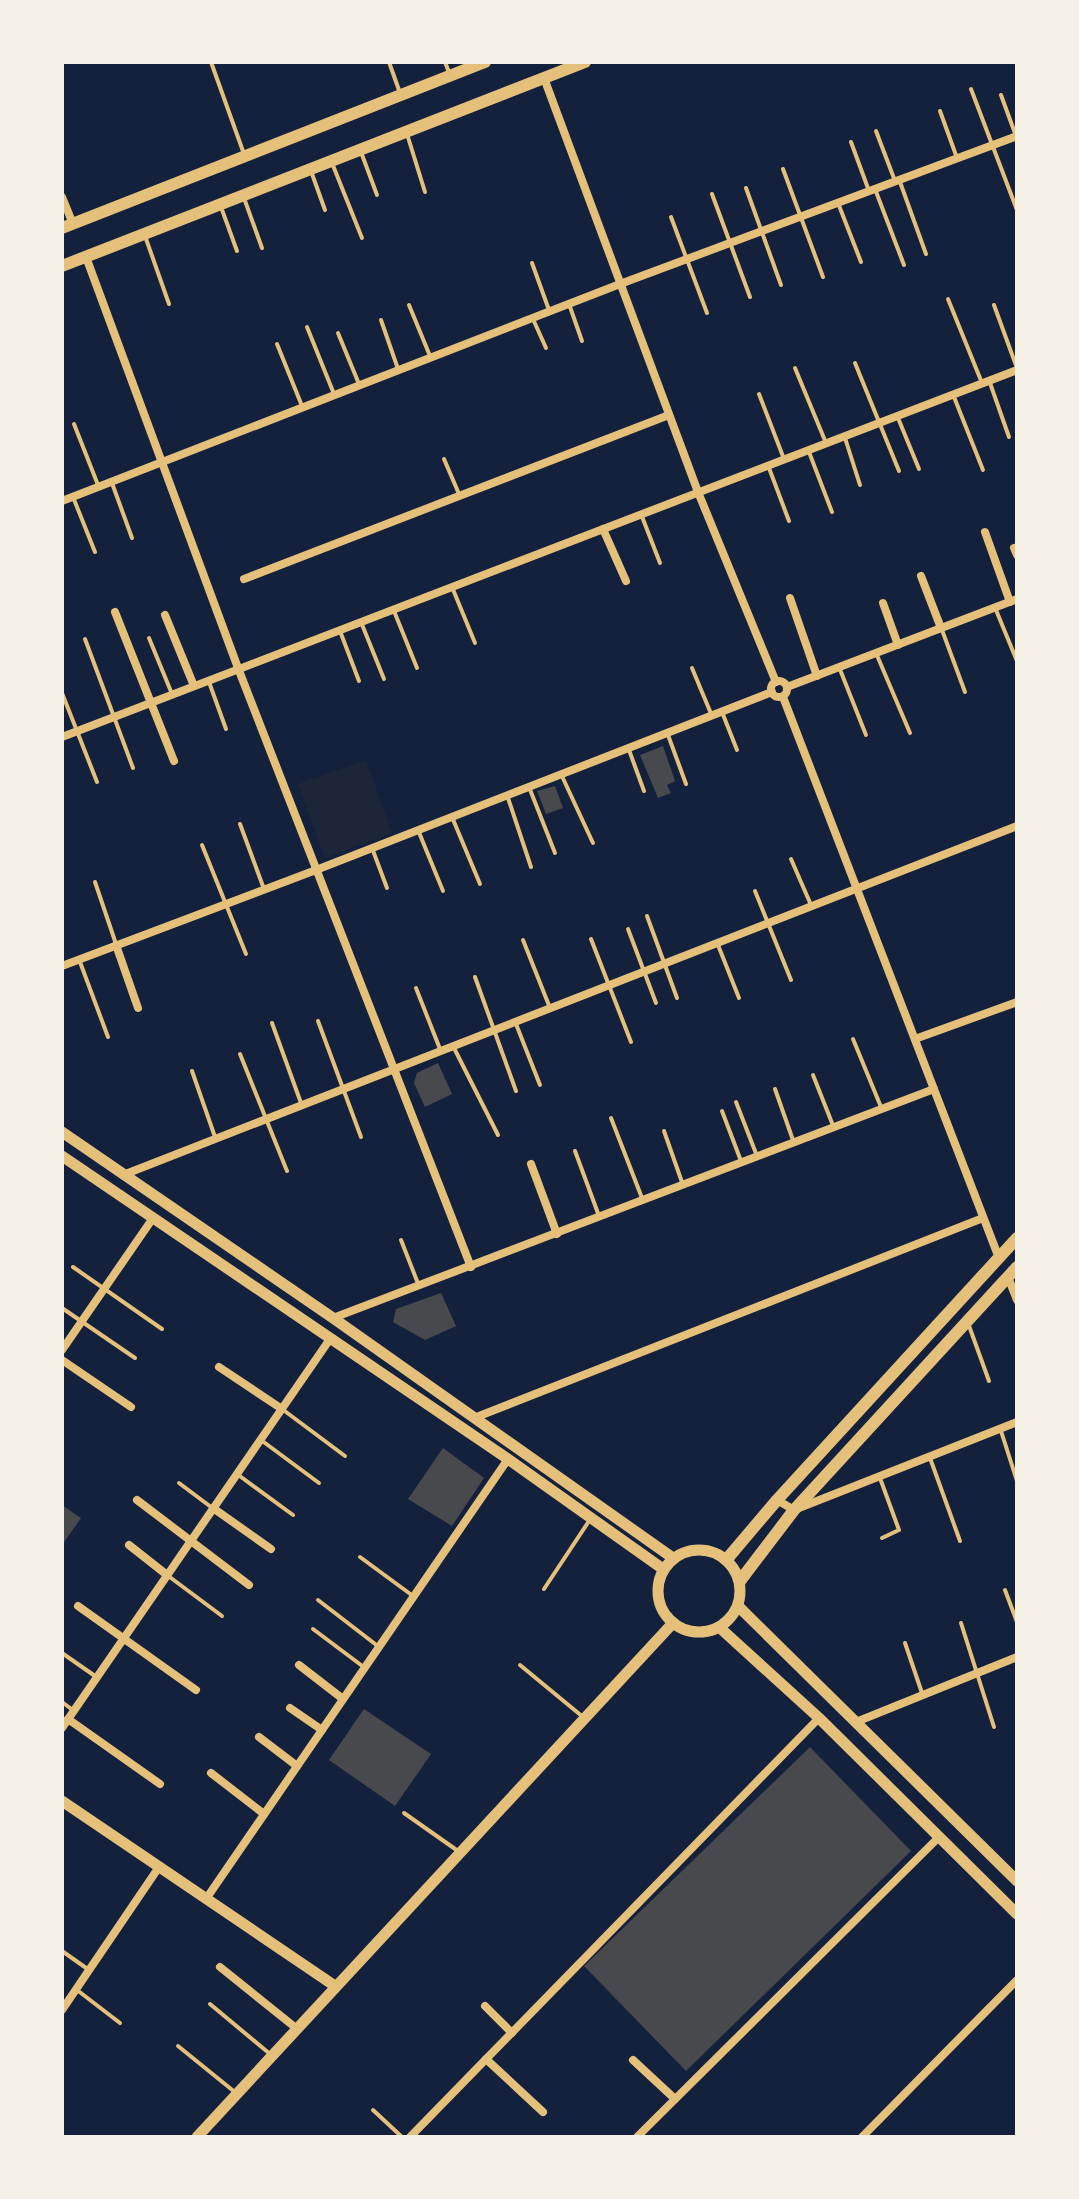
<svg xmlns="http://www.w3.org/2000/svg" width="1079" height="2199" font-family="'Fira Sans',sans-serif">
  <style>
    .green { fill: #1d2539 }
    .building { fill: #48494c }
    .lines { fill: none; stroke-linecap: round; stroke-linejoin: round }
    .service { stroke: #e5c07b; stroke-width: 4 }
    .minor { stroke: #e5c07b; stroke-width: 8 }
    .tertiary { stroke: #e5c07b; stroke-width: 11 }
    .secondary { stroke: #e5c07b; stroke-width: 12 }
  </style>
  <rect width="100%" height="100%" fill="#14213d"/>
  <polygon class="green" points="366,760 392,833 325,858 298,784"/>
  <g class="building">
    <polygon points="663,746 675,781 667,785 671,793 658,798 640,755"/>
    <polygon points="555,786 563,808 546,814 537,791"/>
    <polygon points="438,1063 452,1094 425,1107 414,1083 417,1073"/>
    <polygon points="441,1293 456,1326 425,1340 393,1322 396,1309"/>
    <polygon points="443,1448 484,1478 452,1526 408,1499"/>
    <polygon points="62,1505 81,1518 62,1545"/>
    <polygon points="364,1709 431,1754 395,1806 329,1760"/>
    <polygon points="810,1747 911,1851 686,2071 584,1966"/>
  </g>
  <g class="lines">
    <g class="service">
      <polyline points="211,62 244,154"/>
      <polyline points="389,62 400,93"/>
      <polyline points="445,62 450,75"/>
      <polyline points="971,89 1017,210"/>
      <polyline points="1001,95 1016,136"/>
      <polyline points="940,111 957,158"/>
      <polyline points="876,131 895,181"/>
      <polyline points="407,134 425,192"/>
      <polyline points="851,142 869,191"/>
      <polyline points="361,152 377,195"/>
      <polyline points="332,163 362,238"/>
      <polyline points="783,169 823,277"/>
      <polyline points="311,171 325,210"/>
      <polyline points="900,182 926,254"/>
      <polyline points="746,188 781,285"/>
      <polyline points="875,189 904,265"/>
      <polyline points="712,194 750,297"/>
      <polyline points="244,198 262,248"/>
      <polyline points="838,203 861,262"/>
      <polyline points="221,207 237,251"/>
      <polyline points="671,217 707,313"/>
      <polyline points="145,236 169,304"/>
      <polyline points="532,263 549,310"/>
      <polyline points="948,299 982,383"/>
      <polyline points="569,304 582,341"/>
      <polyline points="409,305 430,356"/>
      <polyline points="994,305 1017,368"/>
      <polyline points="533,319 546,348"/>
      <polyline points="381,320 398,369"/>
      <polyline points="307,327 334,394"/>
      <polyline points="338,333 359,384"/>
      <polyline points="277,344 302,406"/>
      <polyline points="855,363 899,471"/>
      <polyline points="795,368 826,443"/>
      <polyline points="990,383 1009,437"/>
      <polyline points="759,394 784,459"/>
      <polyline points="954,397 983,470"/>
      <polyline points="898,418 919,469"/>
      <polyline points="74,424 98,485"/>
      <polyline points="845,438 860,485"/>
      <polyline points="809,452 832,512"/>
      <polyline points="444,459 459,494"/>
      <polyline points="769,468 789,521"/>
      <polyline points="112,483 132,538"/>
      <polyline points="73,497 95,552"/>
      <polyline points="641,514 660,563"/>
      <polyline points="452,587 475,643"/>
      <polyline points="996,610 1017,661"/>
      <polyline points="394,611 417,668"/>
      <polyline points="361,622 384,679"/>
      <polyline points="942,630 965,692"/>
      <polyline points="340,631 359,681"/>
      <polyline points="149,638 172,694"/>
      <polyline points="85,639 133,768"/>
      <polyline points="876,653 910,733"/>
      <polyline points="839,667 866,735"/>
      <polyline points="692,668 712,716"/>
      <polyline points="209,682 226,729"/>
      <polyline points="62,693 97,782"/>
      <polyline points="722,712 737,750"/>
      <polyline points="668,735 686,784"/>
      <polyline points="629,750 644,791"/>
      <polyline points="561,774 593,843"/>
      <polyline points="529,787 555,853"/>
      <polyline points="508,798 531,867"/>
      <polyline points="452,817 480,884"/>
      <polyline points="240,824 264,889"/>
      <polyline points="418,830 443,891"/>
      <polyline points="202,845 246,954"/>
      <polyline points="372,848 387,888"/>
      <polyline points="791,859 811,905"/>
      <polyline points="95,882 116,944"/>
      <polyline points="755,891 791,980"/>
      <polyline points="647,916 677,998"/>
      <polyline points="628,929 656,1003"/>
      <polyline points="591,939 631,1042"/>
      <polyline points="523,940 550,1008"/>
      <polyline points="718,945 739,998"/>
      <polyline points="80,962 108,1037"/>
      <polyline points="475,977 516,1091"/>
      <polyline points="416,988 440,1049"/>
      <polyline points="318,1021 361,1137"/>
      <polyline points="272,1023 301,1103"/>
      <polyline points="516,1024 540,1085"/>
      <polyline points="853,1039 881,1107"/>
      <polyline points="454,1048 498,1135"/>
      <polyline points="240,1054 287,1171"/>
      <polyline points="192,1071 215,1137"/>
      <polyline points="813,1075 834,1128"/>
      <polyline points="775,1089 794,1143"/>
      <polyline points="736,1102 757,1156"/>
      <polyline points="722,1111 741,1161"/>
      <polyline points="611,1118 642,1198"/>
      <polyline points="664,1131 683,1185"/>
      <polyline points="575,1151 599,1216"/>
      <polyline points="401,1240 419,1286"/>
      <polyline points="73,1267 162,1329"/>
      <polyline points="62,1308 135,1358"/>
      <polyline points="968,1323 989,1381"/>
      <polyline points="282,1409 345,1456"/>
      <polyline points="1001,1431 1017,1481"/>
      <polyline points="261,1440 319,1483"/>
      <polyline points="930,1458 960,1541"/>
      <polyline points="237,1474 293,1515"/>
      <polyline points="880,1478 899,1530 882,1538"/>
      <polyline points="179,1483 211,1507"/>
      <polyline points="360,1557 413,1596"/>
      <polyline points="167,1575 222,1616"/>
      <polyline points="544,1589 589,1521"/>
      <polyline points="1005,1590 1017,1622"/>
      <polyline points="318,1600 379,1647"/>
      <polyline points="961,1623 994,1727"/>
      <polyline points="313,1629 365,1668"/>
      <polyline points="905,1643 922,1693"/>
      <polyline points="62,1653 95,1676"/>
      <polyline points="520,1665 583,1717"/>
      <polyline points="62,1702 74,1711"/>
      <polyline points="404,1813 458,1851"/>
      <polyline points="62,1951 89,1970"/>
      <polyline points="77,1990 120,2023"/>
      <polyline points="210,2004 270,2054"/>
      <polyline points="178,2046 236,2093"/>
      <polyline points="373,2110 402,2137"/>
    </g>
    <g class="minor">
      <polyline points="544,78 698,492 776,682"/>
      <polyline points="62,197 73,224"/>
      <polyline points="86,257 238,668 471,1267"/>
      <polyline points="62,501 620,284 1017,136"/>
      <polyline points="603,529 626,581"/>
      <polyline points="985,532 1010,602"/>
      <polyline points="1014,548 1017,555"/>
      <polyline points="921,576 941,628"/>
      <polyline points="244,579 669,415"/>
      <polyline points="790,598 817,676"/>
      <polyline points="883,603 898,645"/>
      <polyline points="115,612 174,761"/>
      <polyline points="165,615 194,686"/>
      <circle cx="779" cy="689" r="8"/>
      <polyline points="787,687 1017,599"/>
      <polyline points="783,697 999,1258"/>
      <polyline points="62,737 1017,370"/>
      <polyline points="116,945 138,1008"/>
      <polyline points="62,966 316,870 772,692"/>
      <polyline points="915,1039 1017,1002"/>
      <polyline points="531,1164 557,1234"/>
      <polyline points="123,1175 1017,826"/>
      <polyline points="1008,1277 1017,1300"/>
      <polyline points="333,1318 934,1089"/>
      <polyline points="62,1350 153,1218"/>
      <polyline points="62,1360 131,1407"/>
      <polyline points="219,1367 282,1409"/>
      <polyline points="474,1418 983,1218"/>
      <polyline points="137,1500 249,1585"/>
      <polyline points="777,1500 794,1510 1017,1422"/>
      <polyline points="213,1508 271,1549"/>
      <polyline points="129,1545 167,1575"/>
      <polyline points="78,1606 196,1690"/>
      <polyline points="299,1665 343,1699"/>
      <polyline points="290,1708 322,1730"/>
      <polyline points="68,1719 160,1784"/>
      <polyline points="856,1722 1017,1657"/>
      <polyline points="62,1728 330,1339"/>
      <polyline points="259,1737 297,1766"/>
      <polyline points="211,1773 264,1814"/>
      <polyline points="206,1899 508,1459"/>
      <polyline points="220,1967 296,2028"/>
      <polyline points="485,2006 512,2033"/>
      <polyline points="62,2010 159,1867"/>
      <polyline points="486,2059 543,2112"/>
      <polyline points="633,2060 675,2099"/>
      <polyline points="410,2137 819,1718"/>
      <polyline points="637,2137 939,1837"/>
      <polyline points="862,2137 1017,1980"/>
    </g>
    <g class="tertiary">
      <polyline points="62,1132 333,1318 673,1558"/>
      <polyline points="62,1156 508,1459 663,1569"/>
      <circle cx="699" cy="1591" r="41"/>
      <polyline points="738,1606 1017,1881"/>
      <polyline points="719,1627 819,1718 1017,1914"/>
      <polyline points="62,1801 335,1986"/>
      <polyline points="197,2137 673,1623"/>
    </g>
    <g class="secondary">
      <polyline points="62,228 485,62"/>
      <polyline points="62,266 585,62"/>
      <polyline points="727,1559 777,1500 1017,1238"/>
      <polyline points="740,1581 794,1510 1017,1267"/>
    </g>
  </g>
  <rect width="1079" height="2199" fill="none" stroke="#f6f1e7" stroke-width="128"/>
</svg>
